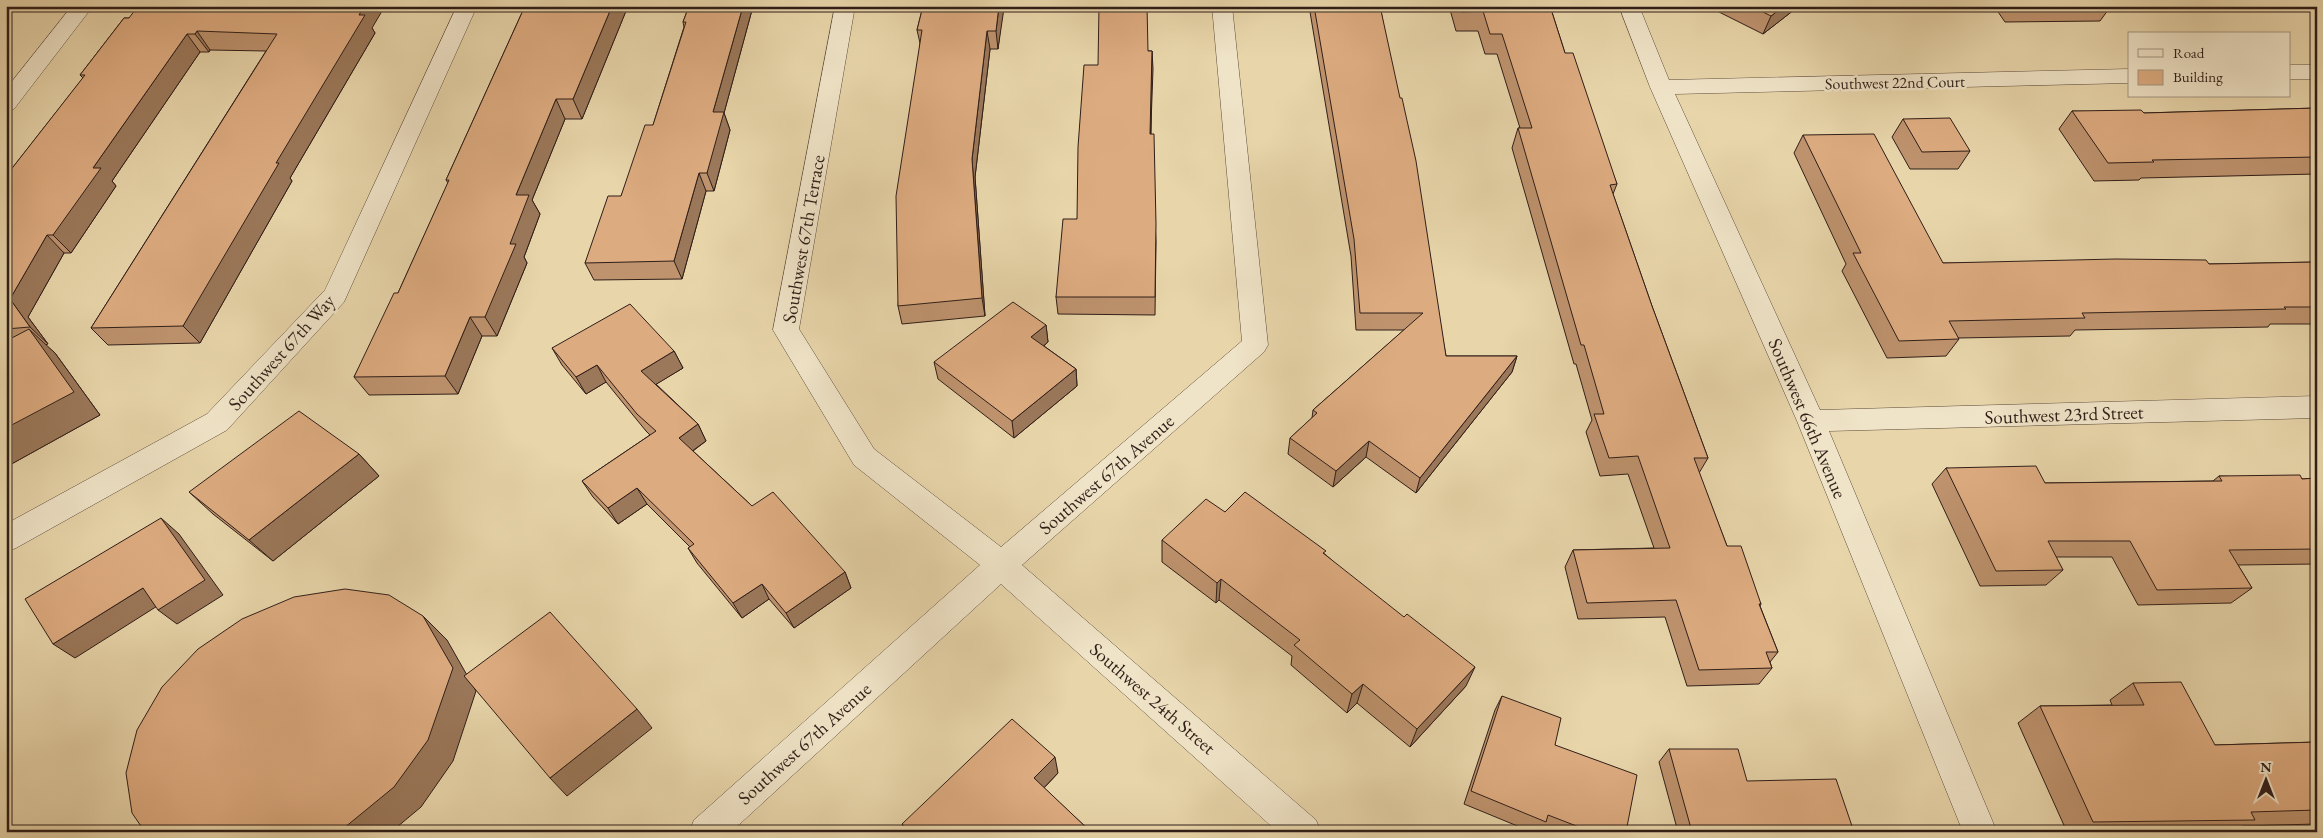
<svg xmlns="http://www.w3.org/2000/svg" width="2323" height="838" font-family="'EB Garamond',serif">
  <style>
    .lines { fill: none; stroke-linecap: round; stroke-linejoin: round }
    .minor-casing { stroke: #5d4c3c; stroke-width: 1 }
    .minor { fill: #f0e4c8; fill-rule: evenodd }
    .wall { fill: #be936e; stroke: #2f1e18 }
    .shaded-wall { fill: #9b785a; stroke: #2f1e18 }
    .building { fill: #ddab80; stroke: #2f1e18 }
    .labels { text-anchor: middle; stroke-width: 5; stroke-linejoin: round; paint-order: stroke }
    .far-street-label { font-size: 16px; fill: #2f1e18; stroke: #f0e4c8 }
    .street-label { font-size: 19px; fill: #2f1e18; stroke: #f0e4c8 }
  </style>
  <rect width="100%" height="100%" fill="#e8d5aa"/>
  <filter id="stains"><feTurbulence type="fractalNoise" baseFrequency=".004" numOctaves="4"/><feColorMatrix values="0 0 0 0 .2 0 0 0 0 .09 0 0 0 0 .02 0 0 0 .5 -.17"/></filter>
  <radialGradient id="worn" r=".72"><stop offset=".6" stop-color="#630" stop-opacity="0"/><stop offset="1" stop-color="#630" stop-opacity=".3"/></radialGradient>
  <g class="lines">
    <defs>
      <g id="minor">
        <polygon points="72,6 93,6 14,109 6,111 6,89"/>
        <polygon points="457,6 477,6 344,302 227,430 16,548 6,552 6,524 207,414 325,290"/>
        <polygon points="835,6 855,6 799,329 874,449 1001,547 1242,341 1212,6 1232,6 1268,345 1264,352 1022,565 1316,820 1321,832 1278,832 1001,584 731,832 689,832 694,820 980,565 854,465 773,330"/>
        <polygon points="1619,6 1639,6 1669,80 2129,69 2129,83 1675,94 1820,410 2317,396 2317,418 1829,431 1997,832 1963,832 1797,421 1650,87"/>
        <rect x="2289" y="65" width="28" height="14"/>
      </g>
    </defs>
    <use href="#minor" class="minor-casing"/>
    <use href="#minor" class="minor"/>
  </g>
  <g class="wall">
    <polygon points="525,6 628,6 582,119 565,119 532,200 540,214 524,257 527,263 497,336 482,336 458,394 369,395 354,377 398,293 448,183 446,180"/>
    <polygon points="689,6 756,6 754,10 752,10 724,113 730,130 714,191 706,191 682,279 594,280 585,263 621,196 653,125 684,27 683,22"/>
    <polygon points="923,6 1003,6 998,49 990,49 975,177 985,316 902,324 898,306 920,43 917,30"/>
    <polygon points="1309,6 1380,6 1446,356 1517,356 1512,372 1416,493 1366,457 1333,487 1288,454 1290,438 1312,418 1313,410 1404,330 1356,330 1351,256"/>
    <polygon points="1449,6 1550,6 1565,53 1617,184 1613,194 1652,306 1708,458 1699,473 1727,546 1761,604 1760,606 1778,652 1770,662 1772,668 1759,684 1687,686 1665,617 1578,619 1565,567 1573,550 1654,548 1628,474 1600,476 1586,432 1592,420 1576,364 1574,364 1512,148 1518,128 1520,128 1497,54 1485,54 1478,31 1456,31"/>
    <polygon points="1712,6 1799,6 1763,34 1711,8"/>
    <polygon points="1994,6 2111,6 2100,21 2005,22"/>
    <polygon points="2308,6 2317,6 2317,16"/>
    <polygon points="124,18 372,28 375,33 290,178 292,181 200,343 108,345 91,328 266,51 210,50 209,52 200,52 112,181 116,186 71,253 64,253 28,317 48,344 45,345 55,353 100,415 6,467 6,176 83,78 80,75"/>
    <polygon points="1148,51 1152,51 1151,134 1156,242 1155,315 1058,314 1056,297 1077,219"/>
    <polygon points="2317,108 2317,174 2141,178 2139,180 2094,181 2059,129 2072,111 2144,113"/>
    <polygon points="1903,119 1970,151 1958,169 1910,169 1892,137"/>
    <polygon points="1803,135 1943,263 2209,264 2317,262 2317,324 2270,324 2268,327 2075,330 2070,336 1958,338 1959,339 1946,356 1887,358 1842,271 1846,264 1794,153"/>
    <polygon points="1046,325 1048,342 1044,346 1076,369 1077,386 1014,438 938,379 934,362"/>
    <polygon points="552,348 674,351 683,368 656,384 698,424 706,441 693,451 752,506 845,572 851,588 794,628 769,599 742,618 697,563 688,548 690,547 647,504 618,524 593,497 582,481 650,435 646,431 606,382 586,394 562,365"/>
    <polygon points="359,454 379,476 273,561 213,514 189,492"/>
    <polygon points="1946,468 2045,483 2213,481 2219,476 2302,479 2317,478 2317,564 2238,565 2252,588 2231,603 2138,605 2112,557 2056,557 2063,570 2046,585 1980,586 1932,484"/>
    <polygon points="1225,512 1325,554 1466,686 1410,747 1357,703 1347,713 1291,665 1292,656 1219,600 1216,603 1162,562 1162,540"/>
    <polygon points="2133,683 2215,745 2317,742 2317,824 2242,826 2231,832 2067,832 2018,723 2040,706 2112,705 2110,700"/>
    <polygon points="1502,696 1555,745 1626,832 1553,832 1542,828 1540,832 1532,832 1464,804 1495,710"/>
    <polygon points="1669,749 1854,832 1678,832 1659,762"/>
    <polygon points="1058,773 1044,788 1090,831 1090,832 906,832 902,824"/>
  </g>
  <g class="shaded-wall">
    <polygon points="364,6 385,6 372,28 375,33 290,178 292,181 200,343 183,326"/>
    <polygon points="612,6 628,6 582,119 573,99"/>
    <polygon points="743,6 751,6 752,10 724,113 730,130 714,191 707,173 713,112"/>
    <polygon points="999,6 1003,6 1004,8 998,49 996,31"/>
    <polygon points="1784,6 1799,6 1763,34 1771,16"/>
    <polygon points="197,31 210,50 209,52 195,34"/>
    <polygon points="987,31 990,49 975,177 985,316 982,298 972,159"/>
    <polygon points="187,34 200,52 112,181 116,186 71,253 53,235 93,168"/>
    <polygon points="1152,51 1153,69 1150,152 1150,134"/>
    <polygon points="556,99 565,119 532,200 540,214 524,257 527,263 497,336 485,317 510,244 516,195"/>
    <polygon points="699,173 706,191 682,279 674,261"/>
    <polygon points="47,235 64,253 28,317 48,344 30,327 10,299"/>
    <polygon points="470,317 482,336 458,394 445,376"/>
    <polygon points="1046,325 1048,342 1034,354 1031,337"/>
    <polygon points="29,329 55,353 100,415 6,467 6,428"/>
    <polygon points="674,351 683,368 650,388 641,371"/>
    <polygon points="1517,356 1512,372 1416,493 1420,478"/>
    <polygon points="597,365 606,382 586,394 576,377"/>
    <polygon points="1076,369 1077,386 1014,438 1012,421"/>
    <polygon points="698,424 706,441 688,454 679,438"/>
    <polygon points="1369,441 1366,457 1333,487 1336,471"/>
    <polygon points="359,454 379,476 273,561 249,540"/>
    <polygon points="637,488 647,504 618,524 608,508"/>
    <polygon points="161,518 179,534 223,595 177,624 158,610"/>
    <polygon points="845,572 851,588 794,628 786,613"/>
    <polygon points="1221,579 1219,600 1216,603 1217,583"/>
    <polygon points="762,584 769,599 742,618 733,603"/>
    <polygon points="143,588 162,603 75,658 53,644"/>
    <polygon points="423,616 447,640 476,691 453,761 421,807 391,832 336,832"/>
    <polygon points="1475,667 1466,686 1410,747 1417,729"/>
    <polygon points="1363,684 1357,703 1347,713 1352,694"/>
    <polygon points="637,709 652,728 567,796 550,778"/>
    <polygon points="1055,757 1058,773 1038,794 1034,778"/>
  </g>
  <g class="building">
    <polygon points="138,6 364,6 359,15 365,15 276,163 279,163 183,326 91,328 277,34 197,31 195,34 187,34 93,168 101,168 53,235 47,235 10,299 30,327 6,329 6,176 85,75 80,75 124,18 129,18"/>
    <polygon points="525,6 612,6 573,99 556,99 516,195 529,195 510,244 516,244 485,317 470,317 445,376 354,377 394,293 398,293 449,180 446,180"/>
    <polygon points="689,6 743,6 713,112 724,112 707,173 699,173 674,261 585,263 608,196 621,196 645,125 653,125 686,22 683,22"/>
    <polygon points="923,6 999,6 996,31 987,31 972,159 982,298 898,306 896,196 922,30 917,30"/>
    <polygon points="1099,6 1147,6 1148,51 1152,51 1150,134 1154,134 1156,224 1155,297 1056,297 1063,219 1077,219 1078,147 1084,65 1098,65"/>
    <polygon points="1314,6 1380,6 1400,98 1402,98 1416,161 1446,356 1517,356 1420,478 1369,441 1336,471 1290,438 1317,413 1313,410 1423,313 1360,313 1354,239"/>
    <polygon points="1459,6 1550,6 1565,53 1573,53 1617,184 1610,185 1652,306 1708,458 1694,458 1727,546 1741,546 1761,604 1759,604 1778,652 1766,652 1772,668 1699,670 1676,600 1587,603 1573,550 1670,548 1638,456 1609,458 1594,414 1604,414 1584,345 1581,345 1518,128 1532,128 1502,34 1490,34 1483,11 1461,12"/>
    <polygon points="1751,6 1784,6 1771,16"/>
    <polygon points="2317,108 2317,157 2152,160 2154,162 2108,163 2072,111 2141,110 2144,113"/>
    <polygon points="1950,118 1970,151 1922,152 1903,119"/>
    <polygon points="1874,134 1943,263 2116,259 2206,260 2209,264 2317,262 2317,307 2284,307 2286,309 2082,313 2085,318 1949,321 1959,339 1899,341 1853,253 1861,253 1803,135"/>
    <polygon points="1013,302 1046,325 1031,337 1076,369 1012,421 934,362"/>
    <polygon points="630,304 674,351 641,371 698,424 679,438 752,506 773,492 845,572 786,613 762,584 733,603 688,548 694,544 637,488 608,508 582,481 656,431 637,414 597,365 576,377 552,348"/>
    <polygon points="29,329 74,392 6,428 6,341"/>
    <polygon points="299,411 359,454 249,540 189,492"/>
    <polygon points="2036,466 2045,483 2222,481 2219,476 2300,475 2302,479 2317,478 2317,549 2229,550 2252,588 2157,590 2130,541 2048,541 2063,570 1996,571 1946,468"/>
    <polygon points="1245,492 1326,551 1323,553 1404,617 1407,614 1475,667 1417,729 1363,684 1352,694 1294,645 1300,640 1221,579 1217,583 1162,540 1206,499 1225,512"/>
    <polygon points="161,518 205,580 158,610 143,588 53,644 25,599"/>
    <polygon points="345,589 389,595 423,616 453,668 428,740 394,787 344,828 336,832 145,832 132,813 126,773 137,730 162,687 198,649 242,619 294,597"/>
    <polygon points="550,612 637,709 550,778 464,676"/>
    <polygon points="2181,682 2215,745 2317,742 2317,810 2251,812 2255,820 2093,822 2040,706 2144,705 2133,683"/>
    <polygon points="1502,696 1561,718 1555,745 1637,775 1626,832 1592,832 1548,815 1546,822 1471,791"/>
    <polygon points="1012,719 1055,757 1034,778 1090,831 1089,832 910,832 902,824"/>
    <polygon points="1669,749 1738,749 1747,781 1836,779 1854,832 1692,832"/>
  </g>
  <g class="labels">
    <g class="far-street-label">
      <text transform="translate(1895 82) rotate(-1)" y="6">Southwest 22nd Court</text>
    </g>
    <g class="street-label">
      <text transform="translate(803 239) rotate(-80)" y="7">Southwest 67th Terrace</text>
      <text transform="translate(281 352) rotate(-48)" y="7">Southwest 67th Way</text>
      <text transform="translate(2064 414) rotate(-2)" y="7">Southwest 23rd Street</text>
      <text transform="translate(1808 418) rotate(67)" y="7">Southwest 66th Avenue</text>
      <text transform="translate(1106 474) rotate(-41)" y="7">Southwest 67th Avenue</text>
      <text transform="translate(1153 698) rotate(41)" y="7">Southwest 24th Street</text>
      <text transform="translate(804 743) rotate(-42)" y="7">Southwest 67th Avenue</text>
    </g>
  </g>
  <rect width="2323" height="838" fill="none" stroke="#e8d5aa" stroke-width="25"/>
  <rect x="8" y="8" width="2308" height="823" fill="none" stroke="#2f1e18" stroke-width="2.5"/>
  <rect x="12" y="12" width="2298" height="813" fill="none" stroke="#2f1e18"/>
  <rect x="2128" y="32" width="162" height="65" fill="#f0e4c8" stroke="#a39582"/>
  <rect x="2138" y="49" width="25" height="8" fill="#f0e4c8" stroke="#a39582"/>
  <text x="2173" y="58" font-size="15" fill="#2f1e18">Road</text>
  <rect x="2138" y="70" width="25" height="15" fill="#ddab80" stroke="#a39582"/>
  <text x="2173" y="82" font-size="15" fill="#2f1e18">Building</text>
  <g transform="translate(2266 780)" stroke="#f0e4c8" stroke-width="4" paint-order="stroke">
  <path d="M0-4L9 19L0 12L-9 19Z" fill="#2f1e18"/>
  <text y="-8" font-size="14" font-weight="bold" text-anchor="middle" fill="#2f1e18">N</text>
  </g>
  <rect width="100%" height="100%" filter="url(#stains)"/>
  <rect width="100%" height="100%" fill="url(#worn)"/>
</svg>
